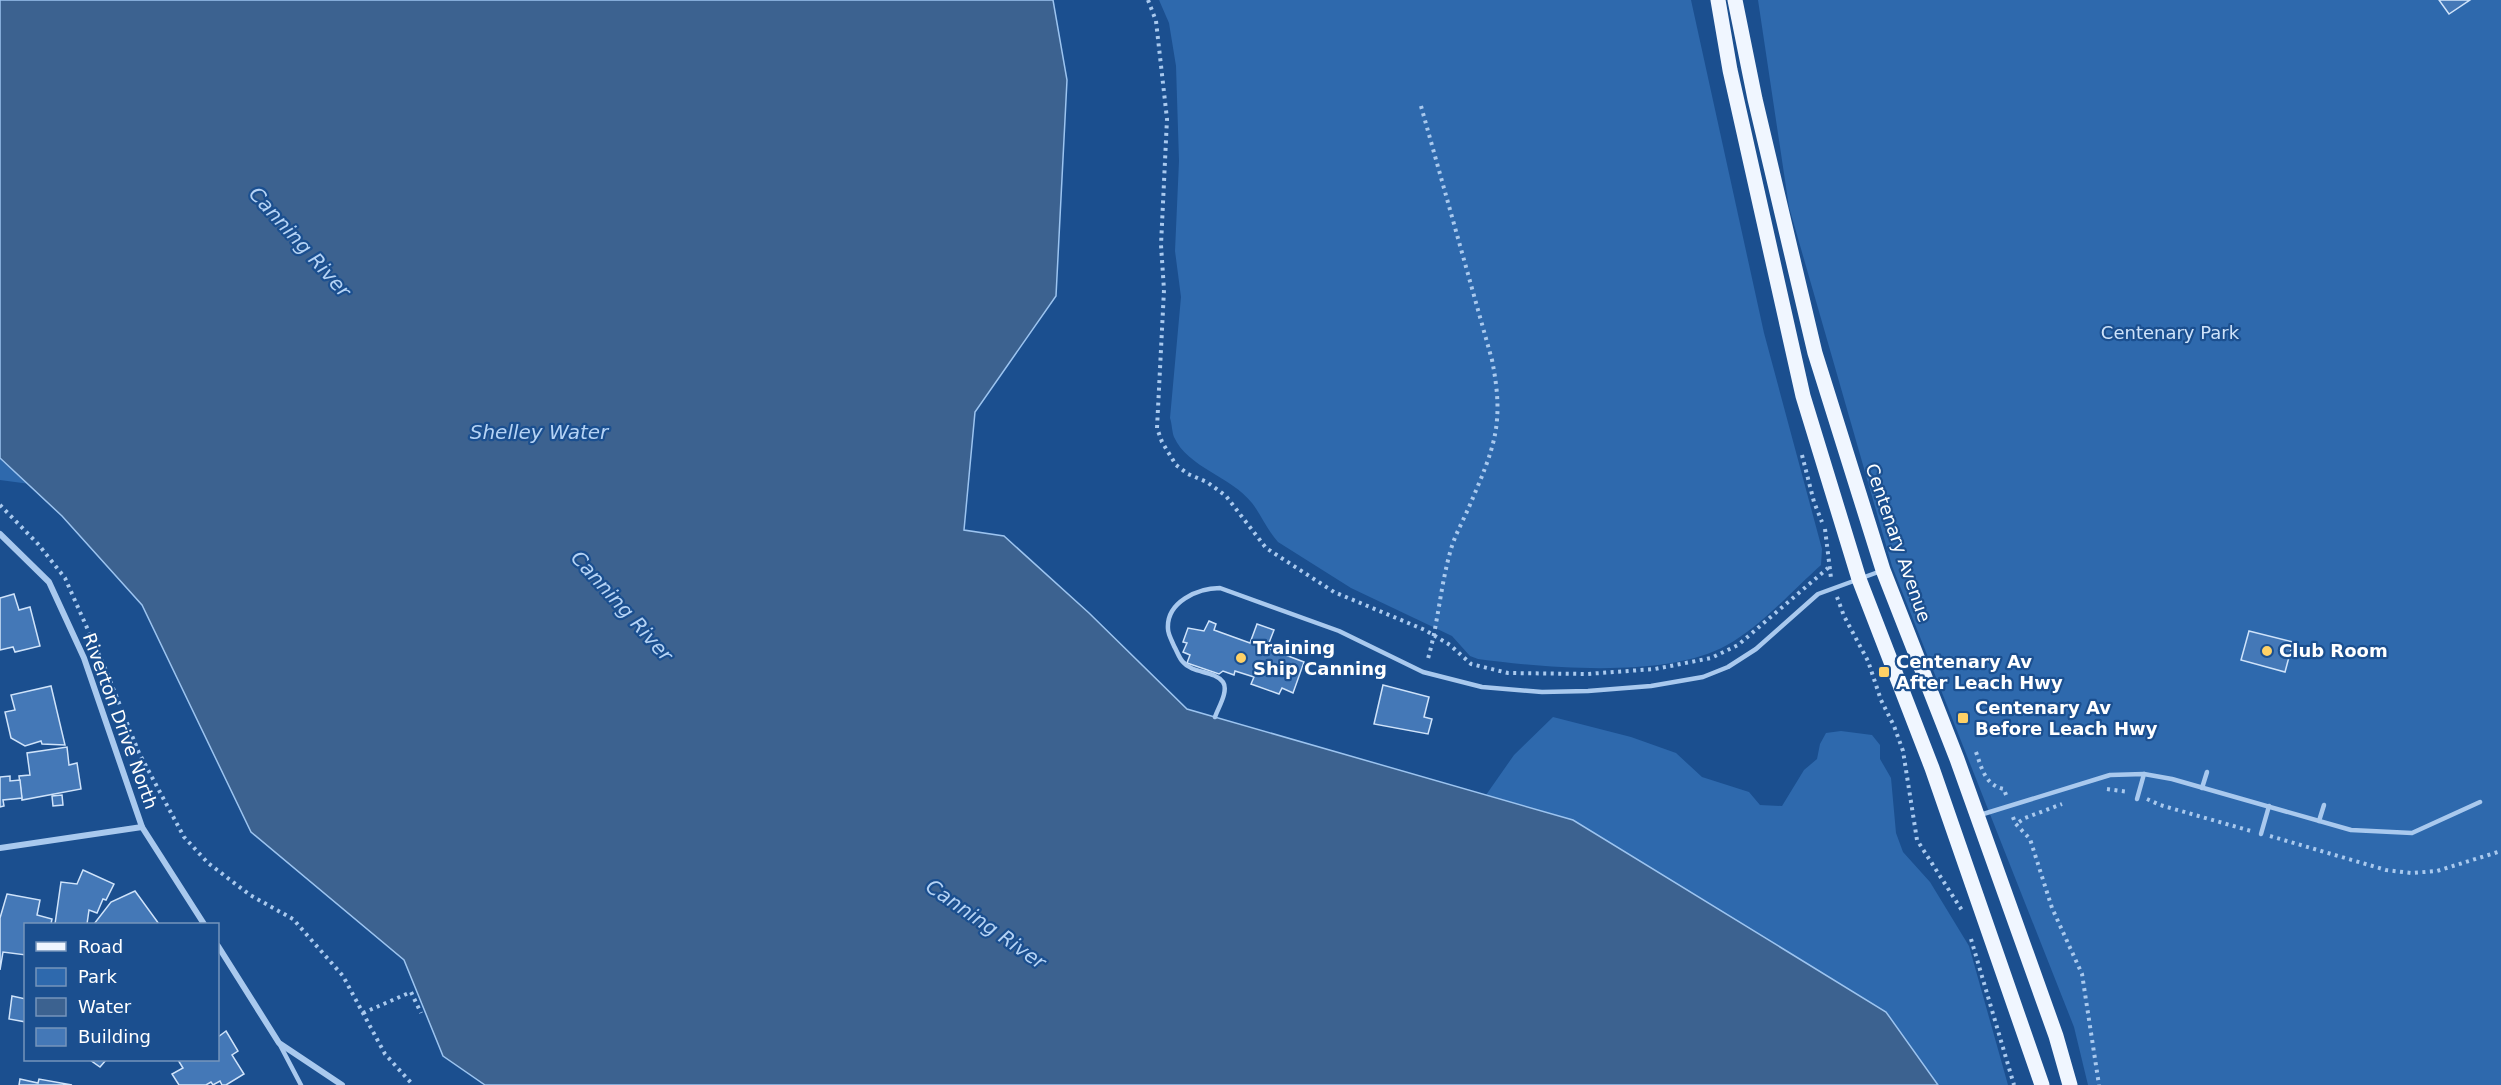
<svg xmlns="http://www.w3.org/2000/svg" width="2501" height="1085" font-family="'DejaVu Sans',sans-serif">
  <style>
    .green { fill: #2e69ad }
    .water { fill: #3c6290; stroke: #9cc4f0; stroke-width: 1.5 }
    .building { fill: #4478b7; stroke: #cfe3fa; stroke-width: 1.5 }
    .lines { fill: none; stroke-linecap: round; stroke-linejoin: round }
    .path { stroke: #a9c9ee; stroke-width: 4; stroke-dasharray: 3 4.5; stroke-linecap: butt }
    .lane { stroke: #a9c9ee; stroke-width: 4.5 }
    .street { stroke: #a9c9ee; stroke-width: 6 }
    .primary { stroke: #f0f6ff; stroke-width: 15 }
    .poi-dot { fill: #ffd166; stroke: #1b4f8f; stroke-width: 2 }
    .labels { text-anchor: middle; stroke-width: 4.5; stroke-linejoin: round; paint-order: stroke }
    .park-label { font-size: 18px; fill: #cfe3fa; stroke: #1b4f8f }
    .street-label { font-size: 18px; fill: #fff; stroke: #1b4f8f }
    .poi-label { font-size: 18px; font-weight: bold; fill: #fff; stroke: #1b4f8f; text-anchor: start }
    .water-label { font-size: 20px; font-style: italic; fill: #b5d3f5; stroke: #1b4f8f }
  </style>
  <rect width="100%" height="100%" fill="#1b4f8f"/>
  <g class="green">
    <path d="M1159 0H1691L1764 333 1822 549 1821 565C1793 590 1759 628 1727 645 1667 679 1546 668 1478 659L1470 656 1452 636 1351 588 1278 542C1267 530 1262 516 1252 503 1231 476 1188 468 1174 437 1172 432 1172 424 1170 418L1181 297 1175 251 1179 161 1176 66 1169 23Z"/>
    <polygon points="1758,0 2501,0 2501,1085 2088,1085 2074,1027 1892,566 1789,207"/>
    <polygon points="0,458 3,462 30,484 0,480"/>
    <polygon points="1553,717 1631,737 1676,753 1702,777 1749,792 1760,805 1782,806 1804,770 1817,759 1820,744 1826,733 1841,731 1872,735 1880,745 1880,759 1891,778 1896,833 1903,852 1930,882 1969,946 2008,1085 1938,1085 1886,1012 1573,820 1486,795 1514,755"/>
  </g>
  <polygon class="water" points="0,0 1053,0 1067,80 1056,296 975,412 964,530 1004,536 1089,613 1187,709 1573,820 1886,1012 1938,1085 485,1085 443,1056 404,960 251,832 142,605 62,516 0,458"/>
  <g class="building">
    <polygon points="2439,0 2470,0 2449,14"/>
    <polygon points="14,594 19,610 30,607 40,646 15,652 13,647 0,650 0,598"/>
    <polygon points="1209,621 1216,624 1214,630 1250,643 1257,624 1274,630 1267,648 1304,662 1293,693 1282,688 1279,694 1251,684 1254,677 1235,671 1234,675 1223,671 1219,674 1187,663 1190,655 1183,652 1187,643 1183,642 1188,628 1204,631"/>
    <polygon points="2249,631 2293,642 2285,672 2241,660"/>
    <polygon points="1383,685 1429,697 1424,717 1432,719 1428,734 1374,724"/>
    <polygon points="51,686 65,745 42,744 41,741 25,746 11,738 5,712 15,710 11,695"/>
    <polygon points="67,747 69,765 77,763 81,789 22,800 19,776 30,775 27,753"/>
    <polygon points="10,776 10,781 20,780 22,798 3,800 4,806 0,807 0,777"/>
    <polygon points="62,795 63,805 53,806 52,796"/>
    <polygon points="83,870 114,884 106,900 103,899 97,913 89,910 87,924 55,924 61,882 77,884"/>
    <polygon points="135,891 159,924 94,924 111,902"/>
    <polygon points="7,894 40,900 37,915 52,919 51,924 26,924 26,955 3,952 0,970 0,918"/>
    <polygon points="12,996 26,999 26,1022 9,1019"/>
    <polygon points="226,1031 238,1051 232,1055 244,1074 226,1085 222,1085 220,1081 213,1085 211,1082 206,1085 179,1085 172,1074 183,1068 178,1060 218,1060 218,1037"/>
    <polygon points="90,1060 106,1060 100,1067"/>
    <polygon points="20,1079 38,1083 39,1079 72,1085 19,1085"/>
  </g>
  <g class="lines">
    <g class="path">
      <polyline points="1148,0 1156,21 1167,119 1161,245 1164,290 1157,428 1162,442 1176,465 1188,474 1207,482 1226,496 1266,548 1334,592 1425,630 1450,645 1471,664 1508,673 1587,674 1655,669 1711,658 1738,645 1828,568"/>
      <path d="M1421 106 1492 360C1505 425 1494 448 1469 507 1463 521 1455 535 1451 549 1440 587 1438 626 1427 662"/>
      <polyline points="1802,455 1814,502 1822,522"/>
      <polyline points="0,505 38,544 65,578 107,673 139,753 184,837 208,863 250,895 293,919 343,976 385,1054 413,1085"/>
      <polyline points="1825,529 1831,578"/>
      <polyline points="1837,597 1844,616 1868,661 1881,700 1894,726 1903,751 1917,840 1963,912"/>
      <path d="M1976 752C1982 769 1985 785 2004 789L2006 795"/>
      <polyline points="2107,789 2129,792"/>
      <polyline points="2147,799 2160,805 2251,831"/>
      <polyline points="2013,817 2015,823 2030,839 2052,908 2082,974 2099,1085"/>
      <polyline points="2019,822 2025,818 2062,804"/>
      <polyline points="2270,836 2386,870 2411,873 2437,871 2501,851"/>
      <polyline points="1971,939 2014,1085"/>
      <polyline points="363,1013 411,992 421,1013"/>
    </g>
    <g class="lane">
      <path d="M1215 717C1218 708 1229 691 1223 682 1214 670 1193 674 1183 662 1179 658 1177 651 1174 646 1172 641 1168 634 1168 629 1166 602 1198 588 1220 588L1339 631 1423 672 1482 687 1542 692 1588 691 1651 686 1703 677 1728 667 1756 649 1818 594 1881 571"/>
      <polyline points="2202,788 2207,772"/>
      <polyline points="2137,799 2144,774"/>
      <polyline points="1980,815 2110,775 2144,774 2172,779 2351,830 2412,833 2480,802"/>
      <polyline points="2319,821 2324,805"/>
      <polyline points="2261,834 2269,806"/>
      <polyline points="280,1045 301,1085"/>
    </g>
    <g class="street">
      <polyline points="0,534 49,582 84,658 142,827 204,924"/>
      <polyline points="0,848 142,827"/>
      <polyline points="218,946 279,1043 342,1085"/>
    </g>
    <g class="primary">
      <polyline points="1718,0 1730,70 1803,396 1859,579 1932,768 2042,1085"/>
      <polyline points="1735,0 1755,99 1815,353 1883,570 1957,759 2056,1036 2070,1085"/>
    </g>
  </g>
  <g class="poi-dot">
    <circle cx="2267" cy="651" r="6"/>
    <circle cx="1241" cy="658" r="6"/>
    <rect x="1878" y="666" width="12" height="12" rx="3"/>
    <rect x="1957" y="712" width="12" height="12" rx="3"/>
  </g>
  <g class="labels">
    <g class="park-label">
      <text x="2170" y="339">Centenary Park</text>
    </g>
    <g class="street-label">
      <text transform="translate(1898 543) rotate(71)" y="6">Centenary Avenue</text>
      <text transform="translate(120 721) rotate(70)" y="6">Riverton Drive North</text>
    </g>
    <g class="poi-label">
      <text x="1253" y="654">Training<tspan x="1253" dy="21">Ship Canning</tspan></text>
      <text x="2279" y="657">Club Room</text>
      <text x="1896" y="668">Centenary Av<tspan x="1896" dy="21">After Leach Hwy</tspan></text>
      <text x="1975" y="714">Centenary Av<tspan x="1975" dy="21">Before Leach Hwy</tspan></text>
    </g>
    <g class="water-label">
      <text transform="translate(300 242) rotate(48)" y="7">Canning River</text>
      <text x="539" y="439">Shelley Water</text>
      <text transform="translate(622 606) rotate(48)" y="7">Canning River</text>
      <text transform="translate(986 924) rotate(35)" y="7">Canning River</text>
    </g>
  </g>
  <rect x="24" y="923" width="195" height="138" fill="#1b4f8f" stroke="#7695bc" stroke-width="1.5"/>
  <rect x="36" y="942" width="30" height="9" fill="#f0f6ff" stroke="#7695bc" stroke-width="1.5"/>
  <text x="78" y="953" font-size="18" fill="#ffffff">Road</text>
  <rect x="36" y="968" width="30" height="18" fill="#2e69ad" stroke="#7695bc" stroke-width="1.5"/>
  <text x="78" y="983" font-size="18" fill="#ffffff">Park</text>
  <rect x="36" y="998" width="30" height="18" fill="#3c6290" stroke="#7695bc" stroke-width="1.5"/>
  <text x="78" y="1013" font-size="18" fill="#ffffff">Water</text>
  <rect x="36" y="1028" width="30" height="18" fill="#4478b7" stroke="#7695bc" stroke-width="1.5"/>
  <text x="78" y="1043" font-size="18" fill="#ffffff">Building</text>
</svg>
